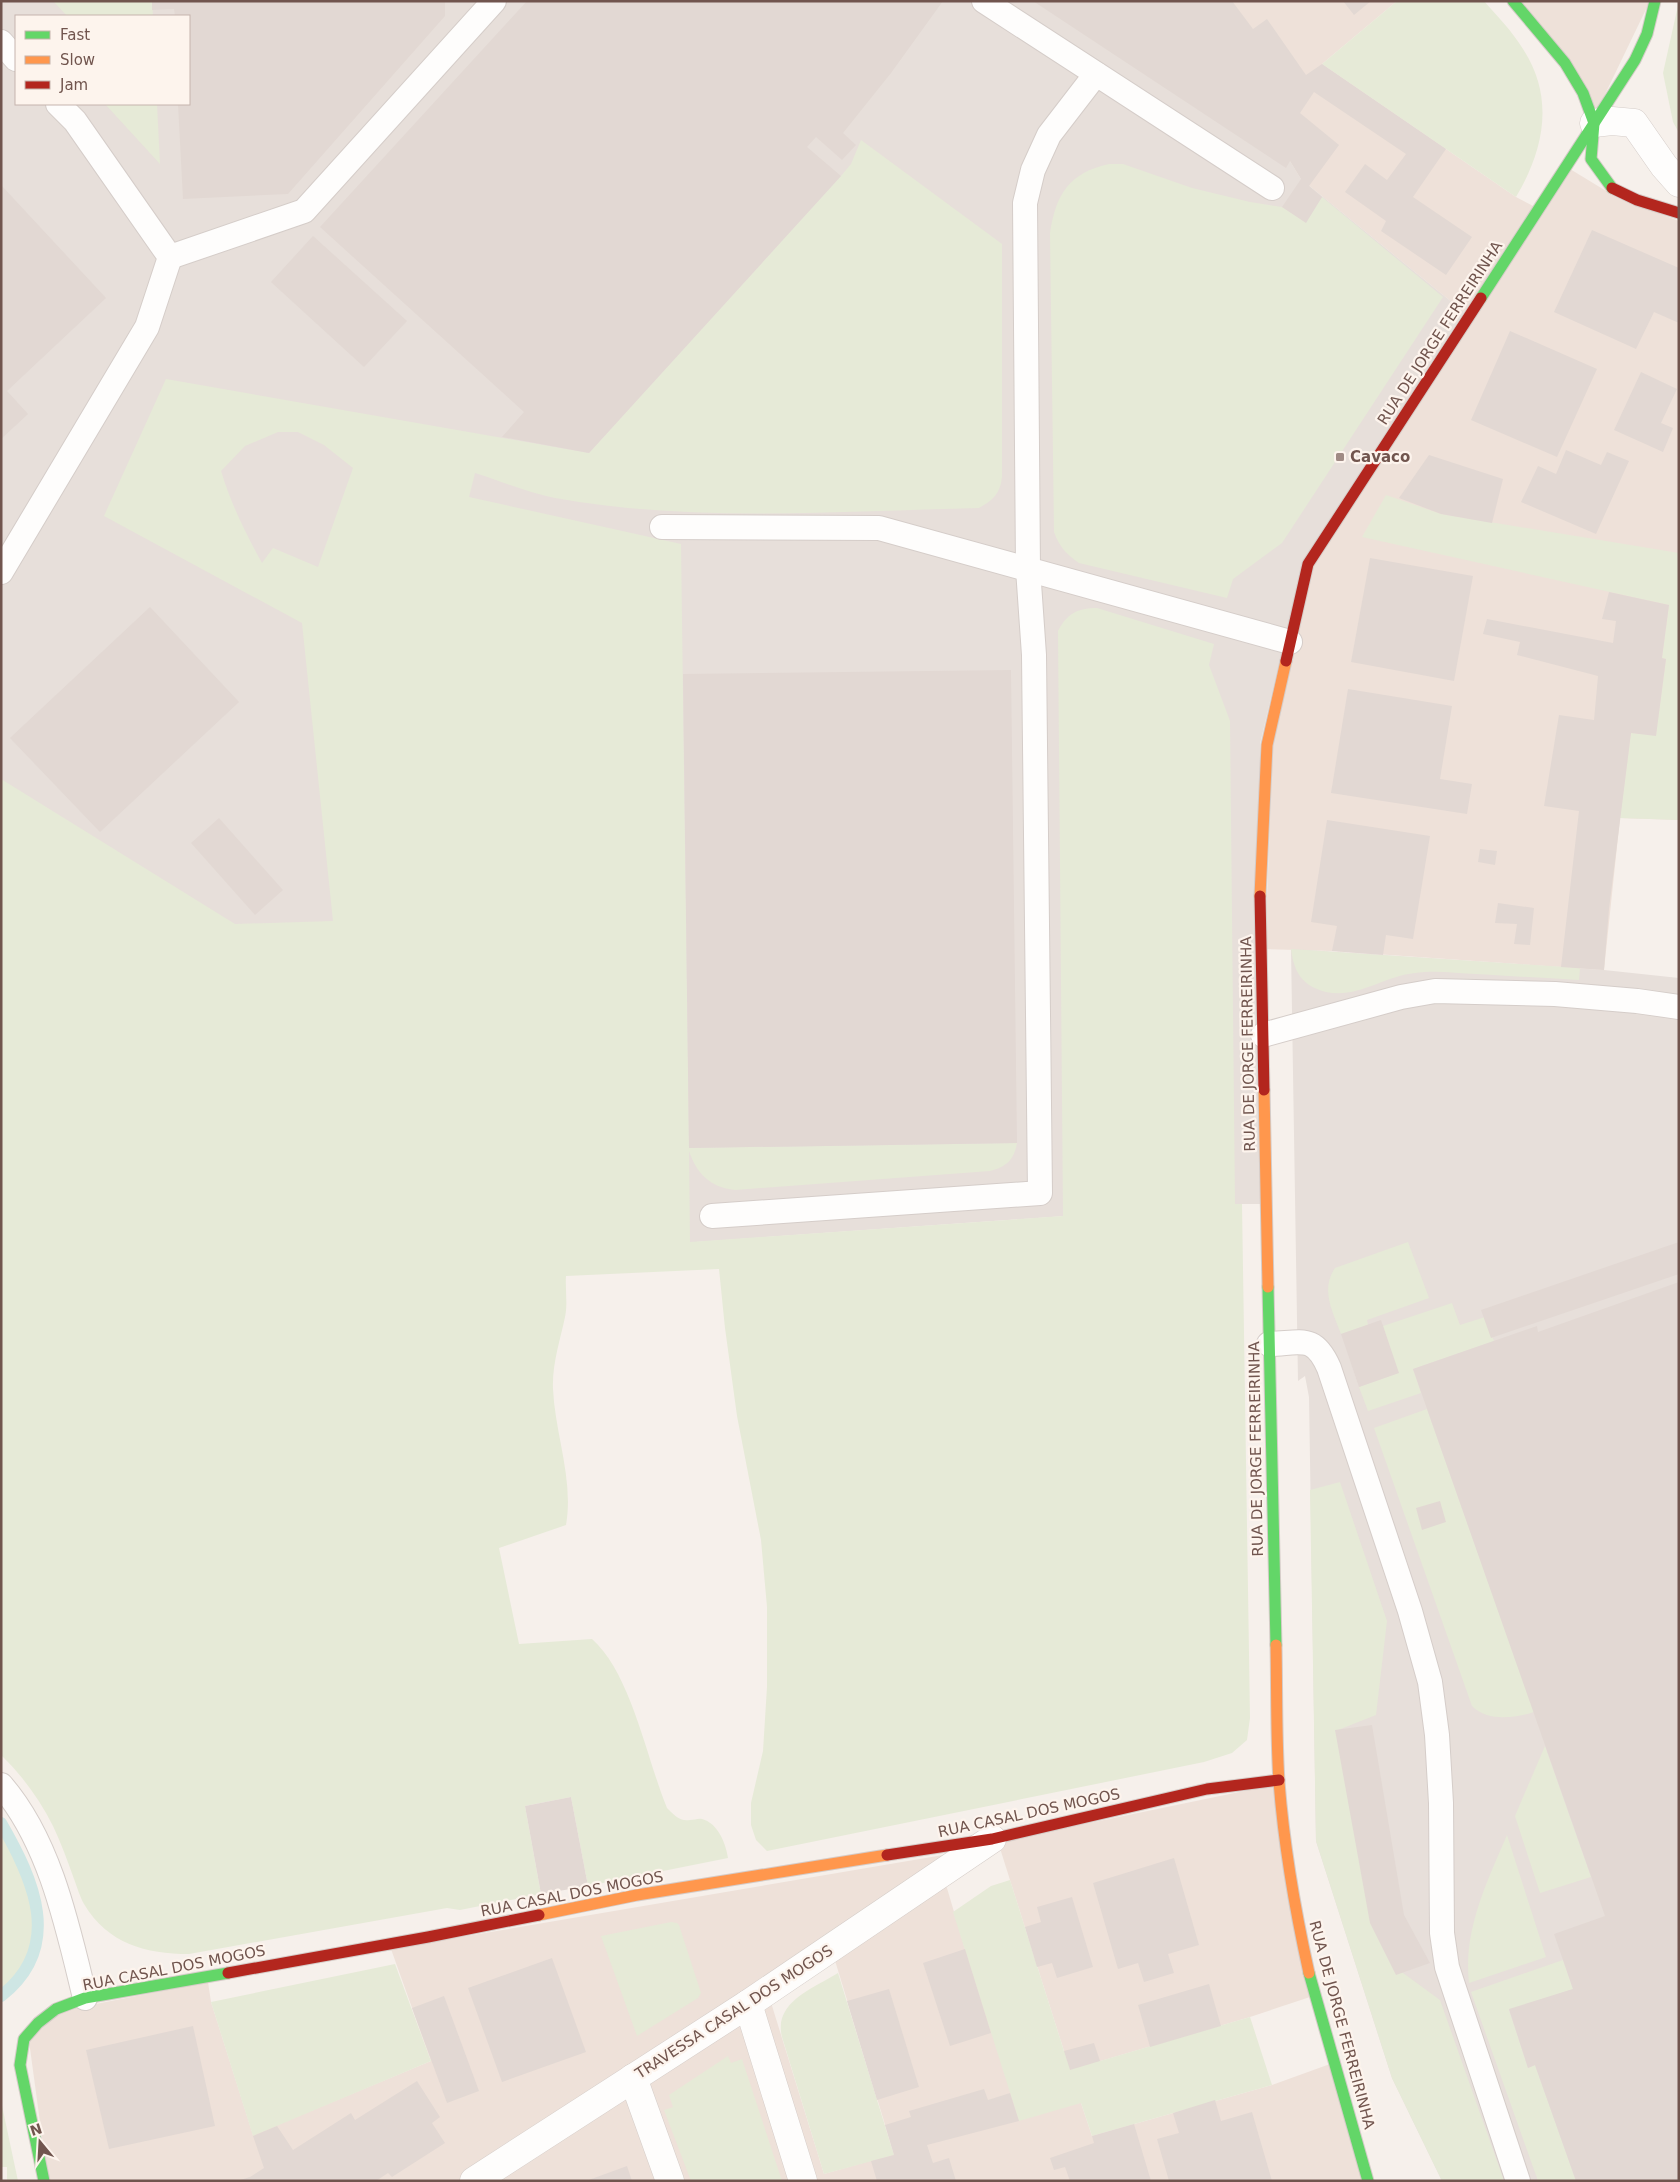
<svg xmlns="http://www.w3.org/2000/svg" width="1680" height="2182" font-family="'DejaVu Sans',sans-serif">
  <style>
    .residential { fill: #eee1d9 }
    .industrial { fill: #e7dfda; fill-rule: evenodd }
    .green { fill: #e6ead7; fill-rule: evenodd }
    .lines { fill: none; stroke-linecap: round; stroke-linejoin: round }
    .stream { stroke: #cee6e4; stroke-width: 12 }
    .building { fill: #e2d8d3 }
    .lane-casing { stroke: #d5cdc9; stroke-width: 26 }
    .street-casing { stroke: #d5cdc9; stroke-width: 29 }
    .fast-casing { stroke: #d5ccc8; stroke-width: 13 }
    .slow-casing { stroke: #d5ccc8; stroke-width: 13 }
    .jam-casing { stroke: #d5ccc8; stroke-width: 13 }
    .lane { stroke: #fefdfc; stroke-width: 24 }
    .street { stroke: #fefdfc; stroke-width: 28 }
    .fast { stroke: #63d668; stroke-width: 11 }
    .slow { stroke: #ff974d; stroke-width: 11 }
    .jam { stroke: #b3261e; stroke-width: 11 }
    .poi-dot { fill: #a08b85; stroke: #fdf4ed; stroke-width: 2 }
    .labels { text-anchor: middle; stroke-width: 4.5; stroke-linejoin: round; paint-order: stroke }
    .street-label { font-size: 15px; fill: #71554e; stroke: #fdf4ed }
    .poi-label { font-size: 15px; font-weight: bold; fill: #71554e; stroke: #fdf4ed; text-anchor: start }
  </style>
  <rect width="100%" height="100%" fill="#f6f0eb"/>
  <g class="residential">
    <polygon points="1208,1 1397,1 1322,64 1516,197 1535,207 1464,312 1301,179 1271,130"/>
    <polygon points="1521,1 1650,1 1596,113"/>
    <polygon points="1570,169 1616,197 1679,221 1679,820 1620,818 1604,970 1332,951 1265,949 1273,745 1314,566"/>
    <polygon points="1273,1785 1310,1997 1250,2017 1070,2070 998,1842"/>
    <polygon points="961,1852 462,2181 48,2181 29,2041 60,2011 208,1982 211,2002 253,2135 431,2061 391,1949"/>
    <polygon points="944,1878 965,1949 1081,2103 1092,2136 1272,2085 1330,2064 1365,2181 482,2181 769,1996 824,2174 894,2154 833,1954"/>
  </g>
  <g class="industrial">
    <path d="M1 1H1208L1271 130 1301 179 1464 312 1303 561 1260 744 1262 1204H1235L368 1265 223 960 1 813ZM16 16H189V104H16Z"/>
    <polygon points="1291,949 1604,970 1679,978 1679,2181 1442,2181 1392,2078 1316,1841 1309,1397 1305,1376 1298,1381"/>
  </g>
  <g class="green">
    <polygon points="53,1 152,1 153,16 67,16"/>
    <path d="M1397 1H1484C1498 17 1512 31 1523 49 1555 98 1544 150 1516 197L1322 64Z"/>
    <polygon points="1679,1 1679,133 1673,122 1663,73"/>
    <polygon points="105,104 157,104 160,164"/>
    <path d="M861 140 1002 244V477C1000 494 993 500 979 508 838 511 694 523 555 498 528 493 501 481 475 473L469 497 681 544 689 1148 1017 1143C1014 1160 1006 1167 990 1171L735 1190C710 1187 697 1174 689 1151L690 1242 1063 1216 1058 631C1067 614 1077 608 1097 608L1214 644 1209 665 1230 721 1235 1204H1242L1250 1718 1247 1740 1232 1753 1204 1762 767 1851 756 1840 751 1825V1803L763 1751 767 1687V1607L761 1540 737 1416 725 1328 719 1269 566 1276C565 1289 568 1303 565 1317 560 1341 552 1364 553 1389 555 1434 574 1480 566 1525L499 1548 519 1644 592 1639C631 1673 647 1760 667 1808 674 1815 680 1822 690 1820 694 1820 699 1818 702 1819 718 1823 726 1844 728 1858L588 1886 571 1797 525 1806 541 1894 460 1910 447 1908 189 1954C146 1954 108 1944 84 1904 80 1897 77 1887 74 1879 68 1862 61 1843 53 1826 40 1800 22 1775 1 1755V779L235 924 333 921 302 623 104 516 166 379 589 453 841 176 851 164ZM278 432H298L324 445 353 468 318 567 273 548 262 563C246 534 231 504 221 471L245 446Z"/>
    <path d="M1109 164H1123L1192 188 1250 202 1282 207 1306 222 1322 197 1443 297 1282 543 1233 579 1227 598 1079 563C1066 554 1059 546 1054 532L1050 233C1056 194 1069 173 1109 164Z"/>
    <polygon points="1386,495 1441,514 1679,553 1679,820 1620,818 1631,733 1656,735 1666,659 1662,658 1669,605 1362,537"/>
    <path d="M1291 949 1580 968 1579 980C1545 978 1510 976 1476 974 1456 973 1435 970 1415 973 1385 976 1356 999 1326 992 1302 986 1294 972 1291 949Z"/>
    <path d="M1408 1242 1429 1298 1367 1320 1368 1325 1341 1334C1333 1312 1320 1290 1335 1268Z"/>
    <polygon points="1452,1303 1460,1325 1485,1317 1494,1341 1413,1369 1421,1393 1368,1411 1359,1387 1398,1373 1383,1326"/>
    <path d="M1427 1409 1534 1712C1514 1718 1488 1722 1472 1706L1374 1428Z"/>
    <polygon points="1340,1482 1387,1621 1376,1715 1338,1730 1399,1970 1440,2000 1504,2181 1442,2181 1392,2078 1316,1841 1310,1490"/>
    <polygon points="1545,1746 1591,1877 1540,1893 1515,1816"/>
    <path d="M1 1823C34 1880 64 1947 1 1996Z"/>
    <path d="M1507 1835 1546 1957 1469 1983C1463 1930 1487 1882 1507 1835Z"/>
    <polygon points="1010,1880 1064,2051 1100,2061 1250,2017 1272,2085 1092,2136 1081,2103 1019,2121 953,1912 991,1886"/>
    <polygon points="671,1922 677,1923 679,1925 701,1993 698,1998 637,2036 601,1936"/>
    <polygon points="1563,1960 1573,1989 1509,2010 1528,2068 1535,2065 1576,2181 1538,2181 1471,1992"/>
    <polygon points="395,1964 431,2061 253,2136 211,2002"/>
    <path d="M838 1973 894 2155 824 2174 782 2037C773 2002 814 1988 838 1973Z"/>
    <polygon points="728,2056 731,2063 742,2059 782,2181 691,2181 664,2110 673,2107 669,2095"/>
    <polygon points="1,2101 18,2181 7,2181 7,2167 1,2167"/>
  </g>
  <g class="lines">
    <path class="stream" d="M1 1823C34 1880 64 1947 1 1996"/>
  </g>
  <g class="building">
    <polygon points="152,1 445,1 445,16 288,194 183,199 178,104 189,104 189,16 175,16 174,9 152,10"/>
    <polygon points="527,1 943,1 891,73 843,133 856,145 842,160 816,137 807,147 841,176 589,453 502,437 524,412 320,227"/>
    <polygon points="1033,1 1232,1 1253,29 1267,19 1306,75 1322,64 1446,149 1413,197 1472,237 1446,275 1381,231 1386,221 1345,192 1365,164 1387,180 1406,154 1314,92 1300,113 1339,145 1309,186 1322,197 1306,223 1282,207 1301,179 1290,161 1286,168"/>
    <polygon points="1343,1 1371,1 1354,15"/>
    <polygon points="1,185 106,298 7,391 28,414 1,439"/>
    <polygon points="1592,230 1679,268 1679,323 1654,312 1636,349 1554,312"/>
    <polygon points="313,236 407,321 364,367 271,282"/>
    <polygon points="1510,331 1597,369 1557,457 1471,420"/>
    <polygon points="1641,372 1677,389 1661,423 1673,428 1663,452 1614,430"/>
    <polygon points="1566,450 1601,465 1607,452 1629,461 1596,534 1521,502 1538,466 1556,474"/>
    <polygon points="1429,455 1503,479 1492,523 1441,514 1399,498"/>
    <polygon points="1370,558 1473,576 1454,681 1351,662"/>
    <polygon points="1609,592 1669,605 1662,658 1666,659 1656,736 1631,733 1609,909 1604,970 1561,967 1579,811 1544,806 1559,715 1594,720 1598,676 1517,655 1520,642 1483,634 1487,619 1613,643 1616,621 1602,619"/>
    <polygon points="150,607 239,702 100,832 10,738"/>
    <polygon points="1011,670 1017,1143 689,1148 683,674"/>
    <polygon points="1348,689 1452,706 1440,779 1472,784 1467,814 1331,793"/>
    <polygon points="219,818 283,890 255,915 191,843"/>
    <polygon points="1327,820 1430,836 1413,939 1386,935 1383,955 1332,951 1337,926 1311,922"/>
    <polygon points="1480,849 1497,851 1495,865 1478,862"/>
    <polygon points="1498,903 1534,908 1530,945 1514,944 1517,924 1495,923"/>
    <polygon points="1679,1242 1679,1274 1491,1338 1481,1310"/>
    <polygon points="1679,1282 1679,2181 1576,2181 1535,2065 1528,2068 1509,2009 1573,1989 1554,1934 1605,1916 1413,1369 1537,1326 1538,1332"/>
    <polygon points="1381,1320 1399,1373 1359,1387 1341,1334"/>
    <polygon points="1440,1501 1446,1522 1422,1530 1416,1508"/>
    <polygon points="1372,1725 1404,1915 1430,1963 1396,1975 1370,1923 1335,1730"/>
    <polygon points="571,1797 588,1886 541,1894 525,1806"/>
    <polygon points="1174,1858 1199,1945 1168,1954 1174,1973 1144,1982 1138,1963 1118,1969 1093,1883"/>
    <polygon points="1072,1897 1093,1967 1057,1978 1052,1963 1037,1967 1025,1927 1041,1922 1037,1907"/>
    <polygon points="965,1949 991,2033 950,2046 923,1963"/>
    <polygon points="552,1958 586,2052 502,2082 468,1988"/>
    <polygon points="1209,1984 1221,2026 1150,2047 1138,2005"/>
    <polygon points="889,1989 919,2087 877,2100 847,2001"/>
    <polygon points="444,1996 479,2091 447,2103 412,2008"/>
    <polygon points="193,2026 215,2126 109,2149 86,2050"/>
    <polygon points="1094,2043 1100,2061 1070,2070 1064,2051"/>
    <polygon points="417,2081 440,2117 432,2123 445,2143 392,2177 388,2173 376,2181 237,2181 250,2177 264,2168 253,2136 277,2126 293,2150 351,2113 355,2120"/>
    <polygon points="984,2089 988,2100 1010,2093 1019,2121 927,2145 933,2163 949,2158 956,2181 877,2181 871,2161 894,2155 885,2125 911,2117 909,2111"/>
    <polygon points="1215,2100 1221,2121 1252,2112 1272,2181 1169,2181 1157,2139 1179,2133 1173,2113"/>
    <polygon points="1134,2124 1151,2181 1070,2181 1065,2167 1054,2170 1050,2158 1094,2143 1092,2136"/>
    <polygon points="627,2166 632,2181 586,2181"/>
  </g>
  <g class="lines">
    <defs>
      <g id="lane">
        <polyline points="984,1 1272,188"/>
        <polyline points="1,42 16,59"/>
        <polyline points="170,257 304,211 494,1"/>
        <polyline points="662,527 879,528 1290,642"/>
        <polyline points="1,572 147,327 170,257 75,121 58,104"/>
        <polyline points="1263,1035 1401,997 1435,991 1555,994 1637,1001 1679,1007"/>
        <polyline points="712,1216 1040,1193 1034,655 1028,569 1025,203 1033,170 1049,135 1096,74"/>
        <path d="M1269 1344C1302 1343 1314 1334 1329 1368L1410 1611 1430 1682 1437 1735 1441 1803 1442 1933 1447 1967 1518 2181"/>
        <path d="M1 1785C50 1841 68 1928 85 1998"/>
      </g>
      <g id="street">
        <polyline points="1594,123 1612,121 1634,123 1664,166 1679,183"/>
        <polyline points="748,2004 803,2181"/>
        <polyline points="633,2078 670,2181"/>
        <polyline points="474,2181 748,2004 992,1839"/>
      </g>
      <g id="fast">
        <polyline points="1513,1 1565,63 1583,93 1594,123 1591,159 1612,188"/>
        <polyline points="1481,298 1635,60 1647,34 1655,1"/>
        <polyline points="1268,1287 1276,1645"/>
        <polyline points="1309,1973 1368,2181"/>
        <polyline points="44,2181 20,2065 24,2039 38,2023 56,2009 85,1998 228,1973"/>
      </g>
      <g id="slow">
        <polyline points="1260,896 1267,745 1286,661"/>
        <polyline points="1264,1090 1268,1287"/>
        <path d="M1276 1645C1277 1690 1276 1736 1279 1782 1284 1846 1295 1910 1309 1973"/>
        <polyline points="539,1915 637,1895 887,1855"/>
      </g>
      <g id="jam">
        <polyline points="1612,188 1637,200 1679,213"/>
        <polyline points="1286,661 1308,564 1481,298"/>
        <polyline points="1260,896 1264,1090"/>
        <polyline points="887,1855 992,1839 1207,1789 1279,1780"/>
        <polyline points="228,1973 428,1937 539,1915"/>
      </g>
    </defs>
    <use href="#lane" class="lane-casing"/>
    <use href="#street" class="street-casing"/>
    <use href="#fast" class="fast-casing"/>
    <use href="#slow" class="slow-casing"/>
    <use href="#jam" class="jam-casing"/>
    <use href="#lane" class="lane"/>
    <use href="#street" class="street"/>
    <use href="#fast" class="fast"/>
    <use href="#slow" class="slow"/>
    <use href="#jam" class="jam"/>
  </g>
  <rect class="poi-dot" x="1335" y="452" width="10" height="10" rx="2.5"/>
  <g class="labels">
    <g class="street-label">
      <text transform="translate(1440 333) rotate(-57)" y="5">RUA DE JORGE FERREIRINHA</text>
      <text transform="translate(1248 1044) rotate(-91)" y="5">RUA DE JORGE FERREIRINHA</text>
      <text transform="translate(1256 1449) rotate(-91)" y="5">RUA DE JORGE FERREIRINHA</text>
      <text transform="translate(1029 1813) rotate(-12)" y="5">RUA CASAL DOS MOGOS</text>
      <text transform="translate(572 1894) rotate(-11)" y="5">RUA CASAL DOS MOGOS</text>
      <text transform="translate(174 1968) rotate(-11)" y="5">RUA CASAL DOS MOGOS</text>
      <text transform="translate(734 2012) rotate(-33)" y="5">TRAVESSA CASAL DOS MOGOS</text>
      <text transform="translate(1342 2025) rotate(75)" y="5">RUA DE JORGE FERREIRINHA</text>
    </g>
    <g class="poi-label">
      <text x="1350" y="462">Cavaco</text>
    </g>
  </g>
  <rect width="1680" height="2182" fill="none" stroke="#71554e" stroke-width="5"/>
  <rect x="15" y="15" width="175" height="90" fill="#fdf4ed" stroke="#c5b4ad"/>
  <rect x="25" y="31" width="25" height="8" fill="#63d668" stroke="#c5b4ad"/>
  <text x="60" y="40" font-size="15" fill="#71554e">Fast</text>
  <rect x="25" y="56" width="25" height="8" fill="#ff974d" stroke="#c5b4ad"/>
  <text x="60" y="65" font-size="15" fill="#71554e">Slow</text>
  <rect x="25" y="81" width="25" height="8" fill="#b3261e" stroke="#c5b4ad"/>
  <text x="60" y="90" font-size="15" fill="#71554e">Jam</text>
  <g transform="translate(40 2142) rotate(342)" stroke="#fdf4ed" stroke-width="4" paint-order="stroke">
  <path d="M0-4L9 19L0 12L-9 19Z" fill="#71554e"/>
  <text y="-8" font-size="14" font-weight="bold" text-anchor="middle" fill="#71554e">N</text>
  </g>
</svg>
